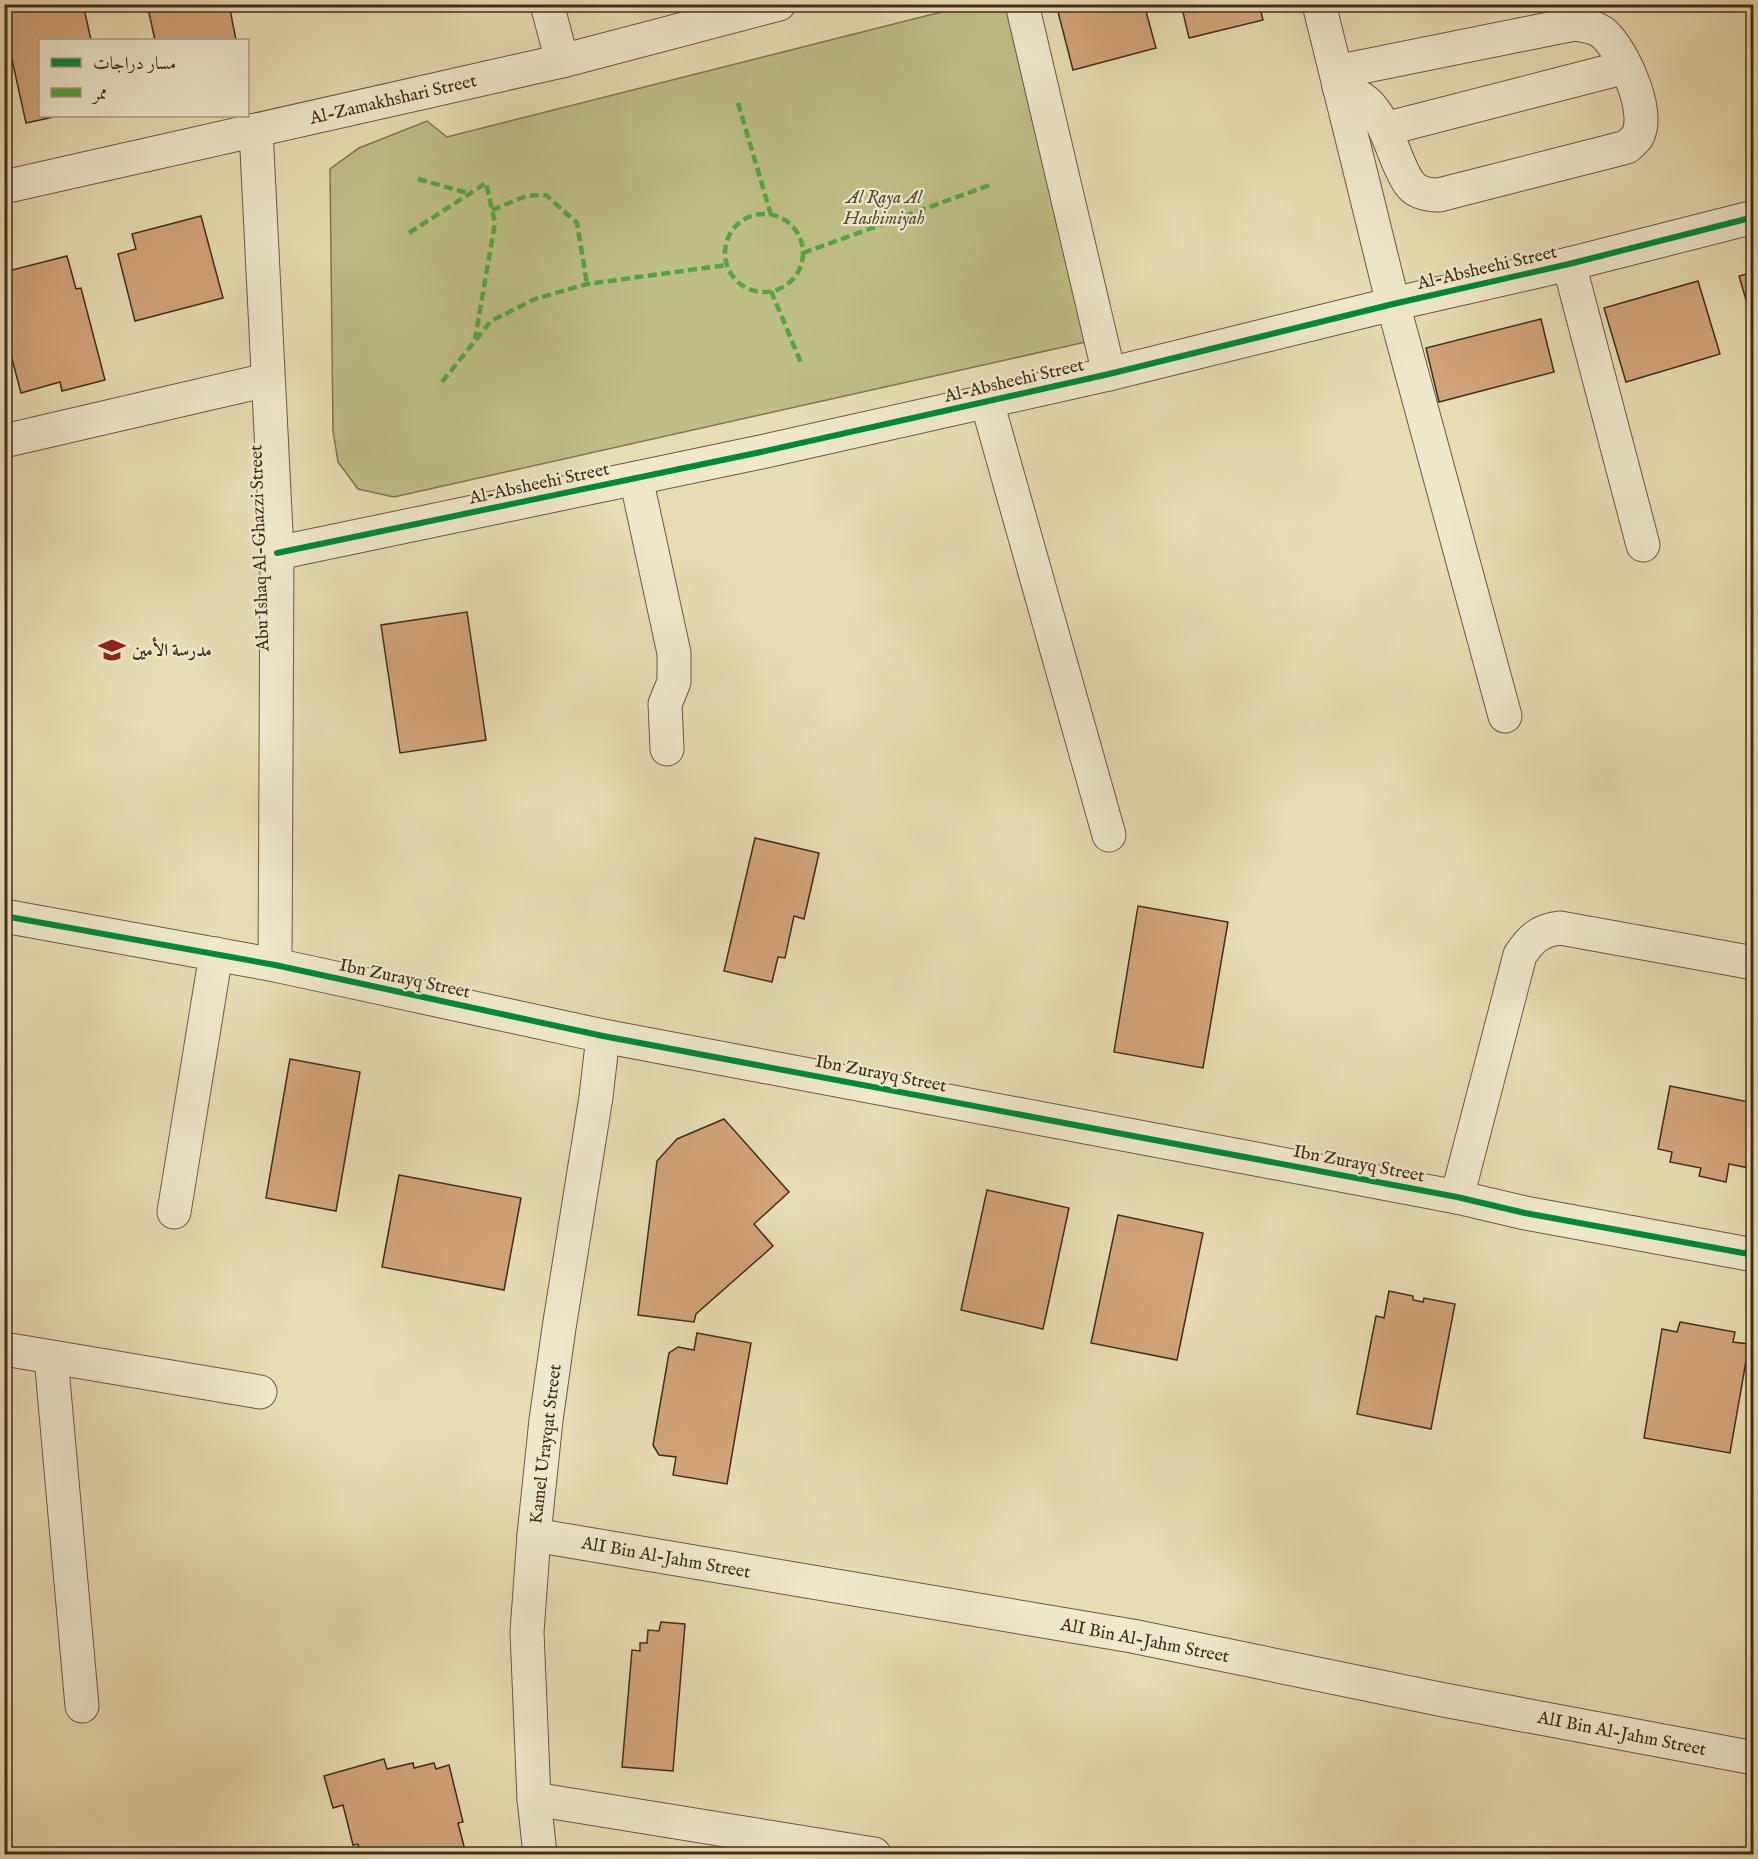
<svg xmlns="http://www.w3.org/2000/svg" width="1758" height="1859" font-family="'IM FELL English',Amiri,serif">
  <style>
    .green { fill: #bebe87; stroke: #817552; stroke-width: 1.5 }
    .building { fill: #d2a47a; stroke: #442c1e; stroke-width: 1.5 }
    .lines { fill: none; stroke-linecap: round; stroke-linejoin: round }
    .minor-casing { stroke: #6d5843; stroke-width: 35 }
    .minor { stroke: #efe8cd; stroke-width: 33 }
    .quiet { stroke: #55a441; stroke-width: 4.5; stroke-dasharray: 9 4.5; stroke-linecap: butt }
    .cycleway-casing { stroke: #efe8cd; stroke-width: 10 }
    .cycleway { stroke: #00873e; stroke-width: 6 }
    .labels { text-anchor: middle; stroke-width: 4.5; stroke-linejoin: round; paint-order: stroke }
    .street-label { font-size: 18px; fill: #442c1e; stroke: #efe8cd }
    .park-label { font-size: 18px; font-style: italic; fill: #5c4933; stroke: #efe8cd }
    .poi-label { font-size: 18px; font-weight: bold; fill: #442c1e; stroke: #efe8cd; text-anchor: start }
  </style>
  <rect width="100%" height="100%" fill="#e7dcb2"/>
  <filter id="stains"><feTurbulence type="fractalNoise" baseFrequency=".00333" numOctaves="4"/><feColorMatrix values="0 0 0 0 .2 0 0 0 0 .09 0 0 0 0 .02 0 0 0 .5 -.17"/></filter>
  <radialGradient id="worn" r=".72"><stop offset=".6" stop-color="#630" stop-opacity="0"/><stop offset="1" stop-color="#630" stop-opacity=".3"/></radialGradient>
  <polygon class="green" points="969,5 1026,5 1108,337 394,497 358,489 338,462 333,431 330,169 359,148 427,121 447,137"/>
  <g class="building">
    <polygon points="4,4 83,4 91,40 40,40 40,116 58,116 26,123 4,23"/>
    <polygon points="147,4 229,4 236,40 155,40"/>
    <polygon points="1056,4 1144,4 1156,48 1073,70"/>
    <polygon points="1181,4 1259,4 1263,20 1189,38"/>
    <polygon points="201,216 223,298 135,321 118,254 136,249 132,234"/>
    <polygon points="67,256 76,289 81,288 105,380 62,391 60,382 21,393 4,328 4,272"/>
    <polygon points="1754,272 1754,327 1739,276"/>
    <polygon points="1698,281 1720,354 1626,382 1604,308"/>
    <polygon points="1541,319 1554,372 1439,402 1426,348"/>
    <polygon points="467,612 486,740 400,753 381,625"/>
    <polygon points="755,838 819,853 804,919 794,916 785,958 778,957 772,982 724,971"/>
    <polygon points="1138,906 1228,922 1203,1068 1114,1052"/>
    <polygon points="290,1059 360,1072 336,1211 266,1198"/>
    <polygon points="1670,1086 1754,1103 1754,1169 1729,1164 1726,1182 1699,1176 1701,1168 1670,1162 1672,1152 1658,1149"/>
    <polygon points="724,1119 789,1192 754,1224 773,1246 696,1314 694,1322 638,1315 657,1161 677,1139"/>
    <polygon points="399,1175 521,1198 504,1290 382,1267"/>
    <polygon points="987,1190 1069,1208 1043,1329 961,1310"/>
    <polygon points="1118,1215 1203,1233 1177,1360 1091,1343"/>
    <polygon points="1389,1291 1413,1296 1413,1300 1423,1302 1424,1298 1455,1304 1431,1429 1357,1414 1376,1316 1384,1318"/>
    <polygon points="1680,1322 1735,1332 1733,1342 1749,1344 1730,1453 1644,1438 1662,1329 1677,1332"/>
    <polygon points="697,1333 751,1343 727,1484 673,1475 676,1457 659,1455 653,1445 669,1353 678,1347 694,1350"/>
    <polygon points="661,1622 685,1624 673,1771 622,1767 632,1650 640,1651 640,1643 647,1643 648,1630 659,1631"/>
    <polygon points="384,1759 387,1769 413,1763 414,1768 434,1763 436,1769 449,1765 463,1822 458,1823 466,1854 361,1854 358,1844 353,1845 343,1805 333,1808 324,1776"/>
  </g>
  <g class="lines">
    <defs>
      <g id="minor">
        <polyline points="547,4 562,61"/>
        <polyline points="1022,4 1109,374"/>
        <polyline points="1319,4 1393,304 1505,716"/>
        <path d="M1336 72 1574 24C1587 26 1599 27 1608 38 1625 57 1651 113 1637 137 1634 141 1630 144 1627 147L1439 195C1428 195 1416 193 1409 183 1394 161 1390 129 1371 107 1363 97 1350 92 1339 87"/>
        <polyline points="1385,129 1626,67"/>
        <polyline points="256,130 277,553 275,965"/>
        <polyline points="4,187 562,61 779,4"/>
        <polyline points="1569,264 1643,545"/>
        <polyline points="987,402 1109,835"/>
        <polyline points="4,441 267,380"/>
        <polyline points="636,478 674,653 674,682 665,704 667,749"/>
        <polyline points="277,553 761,452 1109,374 1393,304 1569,264 1754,217"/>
        <polyline points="4,916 275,965 603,1036 1457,1197 1525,1213 1754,1255"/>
        <path d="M1457 1197 1520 955C1531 939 1540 930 1560 928L1754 963"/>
        <polyline points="174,1212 216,954"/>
        <polyline points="4,1349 260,1392"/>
        <polyline points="51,1357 82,1706"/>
        <polyline points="534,1535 1132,1636 1444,1700 1754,1758"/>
        <polyline points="534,1799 874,1854"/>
        <polyline points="540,1854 534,1799 527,1632 534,1535 546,1420 559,1328 596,1097 603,1036"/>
      </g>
    </defs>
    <use href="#minor" class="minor-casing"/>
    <use href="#minor" class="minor"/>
    <g class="quiet">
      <polyline points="738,103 771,215"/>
      <polyline points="418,179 471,194"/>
      <polyline points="492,210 526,196 546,195 577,223 587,284"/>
      <circle cx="764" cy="253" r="39"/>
      <polyline points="409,233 486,183 495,223 475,339"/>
      <polyline points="803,253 990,185"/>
      <polyline points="771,291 802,365"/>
      <polyline points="442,382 491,321 535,299 587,284 727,265"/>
    </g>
    <defs>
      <g id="cycleway">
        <polyline points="277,553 761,452 1109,374 1393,304 1569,264 1754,217"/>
        <polyline points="4,916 275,965 603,1036 1457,1197 1525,1213 1754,1255"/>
      </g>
    </defs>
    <use href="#cycleway" class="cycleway-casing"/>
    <use href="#cycleway" class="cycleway"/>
  </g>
  <defs>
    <symbol id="school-bare" viewBox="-9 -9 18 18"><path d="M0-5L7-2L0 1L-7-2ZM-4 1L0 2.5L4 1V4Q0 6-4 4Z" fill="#8f2418" stroke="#efe8cd" stroke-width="2.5" paint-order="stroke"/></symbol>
  </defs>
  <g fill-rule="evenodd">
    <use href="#school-bare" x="93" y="631" width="38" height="38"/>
  </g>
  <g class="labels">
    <g class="street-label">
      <text transform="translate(393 99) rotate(-13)" y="6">Al-Zamakhshari Street</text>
      <text transform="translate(1487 267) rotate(-13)" y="6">Al-Absheehi Street</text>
      <text transform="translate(1014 380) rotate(-13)" y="6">Al-Absheehi Street</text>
      <text transform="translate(539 483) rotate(-12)" y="6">Al-Absheehi Street</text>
      <text transform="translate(259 548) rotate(-92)" y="6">Abu Ishaq Al-Ghazzi Street</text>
      <text transform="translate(405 978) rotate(12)" y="6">Ibn Zurayq Street</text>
      <text transform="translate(881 1073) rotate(11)" y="6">Ibn Zurayq Street</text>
      <text transform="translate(1359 1163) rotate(11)" y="6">Ibn Zurayq Street</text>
      <text transform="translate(545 1444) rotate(-83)" y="6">Kamel Urayqat Street</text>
      <text transform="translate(666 1557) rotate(10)" y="6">AlI Bin Al-Jahm Street</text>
      <text transform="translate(1145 1640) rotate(11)" y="6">AlI Bin Al-Jahm Street</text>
      <text transform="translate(1622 1733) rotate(11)" y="6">AlI Bin Al-Jahm Street</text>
    </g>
    <g class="park-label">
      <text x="884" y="203">Al Raya Al<tspan x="884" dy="21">Hashimiyah</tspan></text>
    </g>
    <g class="poi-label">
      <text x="132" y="656">مدرسة الأمين</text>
    </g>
  </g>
  <rect width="1758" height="1859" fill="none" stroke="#e7dcb2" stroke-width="24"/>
  <rect x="6" y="6" width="1746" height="1847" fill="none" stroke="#442c1e" stroke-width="3"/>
  <rect x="12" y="12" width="1734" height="1835" fill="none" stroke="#442c1e" stroke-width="1.5"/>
  <rect x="39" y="39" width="210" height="78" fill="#efe8cd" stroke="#ab9d87" stroke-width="1.5"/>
  <rect x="51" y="58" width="30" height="9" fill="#00873e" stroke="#ab9d87" stroke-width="1.5"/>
  <text x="93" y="69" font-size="18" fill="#442c1e">مسار دراجات</text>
  <rect x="51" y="88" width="30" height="9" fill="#55a441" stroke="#ab9d87" stroke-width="1.5"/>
  <text x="93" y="99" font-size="18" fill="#442c1e">ممر</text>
  <rect width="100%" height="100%" filter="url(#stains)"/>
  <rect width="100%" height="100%" fill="url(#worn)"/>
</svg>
